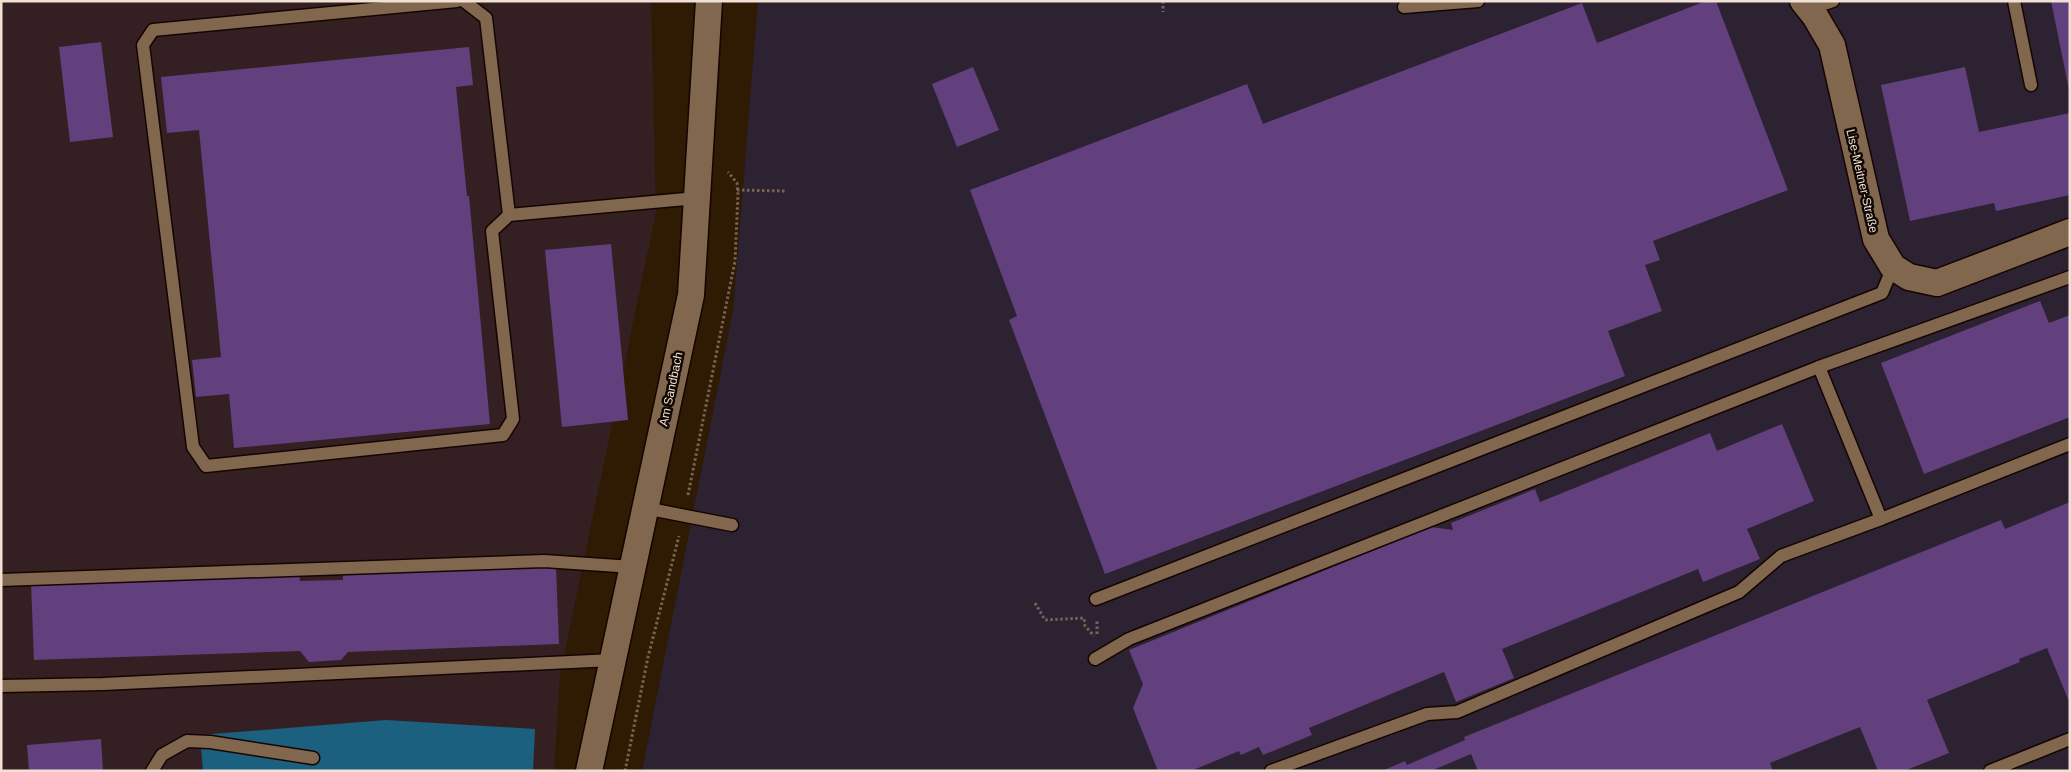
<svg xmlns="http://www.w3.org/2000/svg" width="2071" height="772" font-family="Arial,sans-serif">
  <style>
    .commercial { fill: #2c2231 }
    .industrial { fill: #342022 }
    .water { fill: #1b607f }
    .building { fill: #61407d }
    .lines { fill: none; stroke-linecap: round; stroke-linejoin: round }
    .lane-casing { stroke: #160400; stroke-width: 15 }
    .street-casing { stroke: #160400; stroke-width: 29 }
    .path { stroke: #776451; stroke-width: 3; stroke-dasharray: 2.5 2.5; stroke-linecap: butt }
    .lane { stroke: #80674e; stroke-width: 12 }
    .street { stroke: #80674e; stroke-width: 26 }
    .labels { text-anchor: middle; stroke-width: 5; stroke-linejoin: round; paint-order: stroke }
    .street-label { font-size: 12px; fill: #f0e1d4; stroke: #100701 }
  </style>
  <rect width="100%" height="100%" fill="#2f1a03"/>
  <polygon class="commercial" points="758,1 2070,1 2070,771 642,771 733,311"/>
  <polygon class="industrial" points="1,1 651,1 656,212 560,675 554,771 1,771"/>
  <polygon class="water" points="386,720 535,729 533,771 203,771 200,735"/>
  <g class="building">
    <polygon points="1706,1 1716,1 1788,190 1653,241 1660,260 1645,265 1662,311 1608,331 1625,376 1105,574 1009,320 1017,316 970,190 1247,84 1263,124 1582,3 1597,43"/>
    <polygon points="2051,1 2070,1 2070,90 2069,90"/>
    <polygon points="101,42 113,137 70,142 59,47"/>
    <polygon points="469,47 473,85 456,87 467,196 469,196 490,424 234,448 229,394 196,397 192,360 221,357 199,130 167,133 161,77"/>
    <polygon points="973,67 999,130 957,147 932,84"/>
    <polygon points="1965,67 1979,132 2070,113 2070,195 1996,211 1994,203 1910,221 1881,85"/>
    <polygon points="611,244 628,420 562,427 545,250"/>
    <polygon points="2040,301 2049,323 2070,315 2070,417 1924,474 1881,363"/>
    <polygon points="1782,424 1814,501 1747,529 1760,559 1703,582 1698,569 1502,649 1514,678 1456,702 1444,672 1309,728 1312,735 1263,755 1259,747 1241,755 1239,751 1191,771 1158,771 1133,708 1143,684 1129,650 1431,527 1453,530 1451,523 1535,489 1540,502 1710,433 1717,451"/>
    <polygon points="2070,502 2070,704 2047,648 2019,659 2020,662 1927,700 1949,753 1904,771 1878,771 1860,727 1770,763 1773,771 1478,771 1471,754 1431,771 1382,771 1405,761 1407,765 1465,740 1464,737 2001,520 2005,529"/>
    <polygon points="556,567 559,644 348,652 341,660 309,662 300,651 34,660 31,583 299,574 300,581 343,580 343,575"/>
    <polygon points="101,739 103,771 29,771 27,745"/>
  </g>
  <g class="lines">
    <defs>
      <g id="lane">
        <polyline points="457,1 153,30 143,45 193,447 206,466 503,435 513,419 492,231 509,215 697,198"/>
        <polyline points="464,1 486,18 509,215"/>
        <polyline points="2014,1 2031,85"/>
        <polyline points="1404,7 1478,1"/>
        <polyline points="1809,9 1833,1"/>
        <polyline points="1819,367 2070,277"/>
        <polyline points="645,508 732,525"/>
        <polyline points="1881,519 2070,444"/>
        <polyline points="1,580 544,561 633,567"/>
        <polyline points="1096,599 1882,293 1893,267"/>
        <polyline points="1095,659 1129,639 1819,367 1881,519 1781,556 1739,592 1457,712 1427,714 1271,771"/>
        <polyline points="1,686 103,684 613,660"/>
        <polyline points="152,771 162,755 187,741 210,742 313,758"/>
        <polyline points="1990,771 2070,739"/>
      </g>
      <g id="street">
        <polyline points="1803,1 1815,16 1832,45 1876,239 1893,267 1909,277 1937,283 2070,232"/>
        <polyline points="589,771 691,295 709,1"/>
      </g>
    </defs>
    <use href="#lane" class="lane-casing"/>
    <use href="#street" class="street-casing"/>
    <g class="path">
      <polyline points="1163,1 1163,12"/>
      <polyline points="737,190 787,191"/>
      <polyline points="688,495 735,261 738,195 737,183 728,172"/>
      <polyline points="1035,603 1045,620 1084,618 1085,626 1094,636"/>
      <polyline points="1097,634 1097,620"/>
      <polyline points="625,771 648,657 679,536"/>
    </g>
    <use href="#lane" class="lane"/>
    <use href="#street" class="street"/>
  </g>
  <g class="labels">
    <g class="street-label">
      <text transform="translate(1862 181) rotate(77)" y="4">Lise-Meitner-Straße</text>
      <text transform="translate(671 389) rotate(-78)" y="4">Am Sandbach</text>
    </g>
  </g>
  <rect width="2071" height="772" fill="none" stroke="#f0e1d4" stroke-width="5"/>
</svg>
